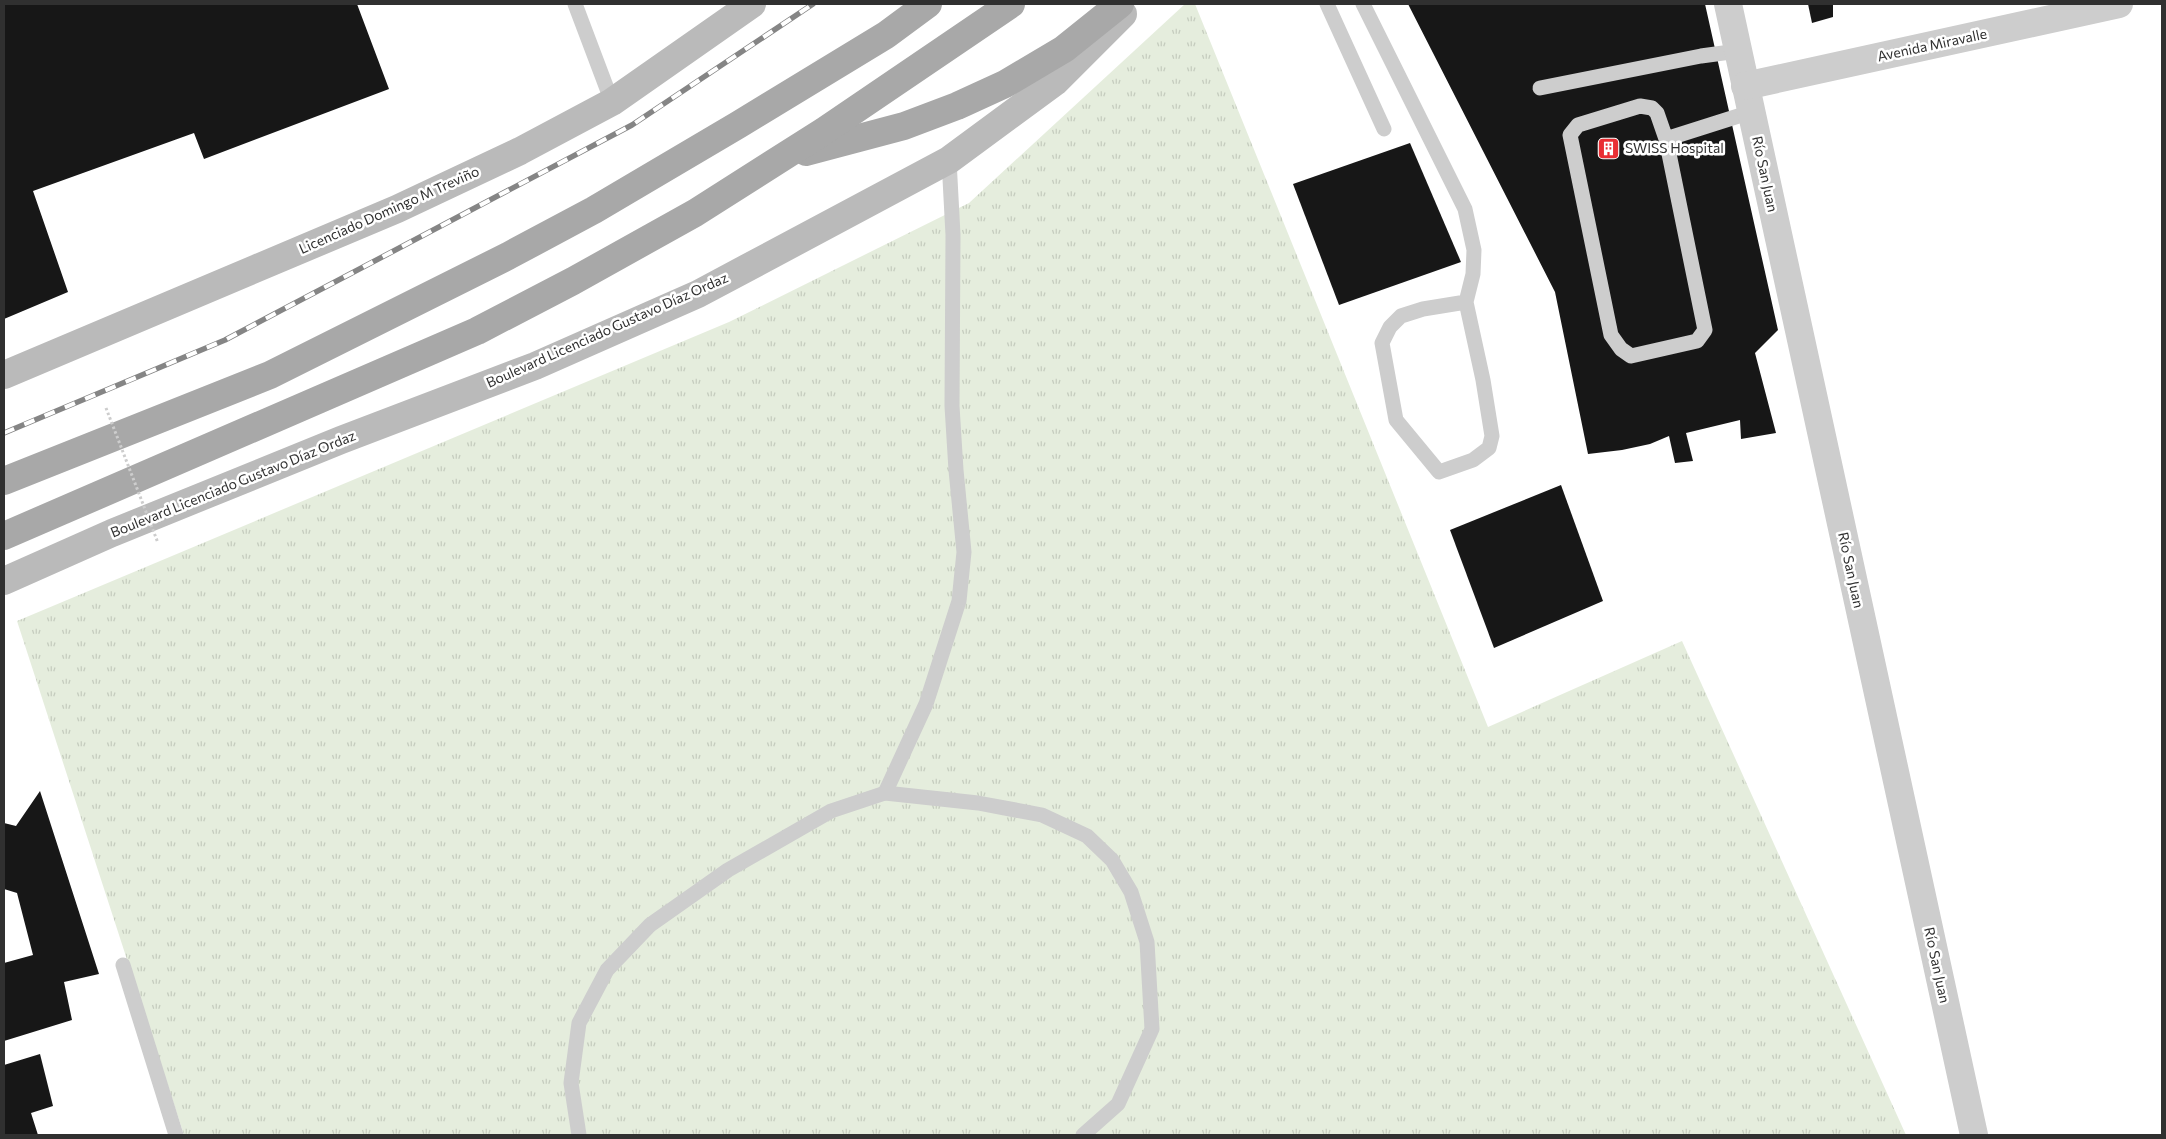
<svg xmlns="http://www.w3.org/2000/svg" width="2166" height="1139" font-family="Commissioner,sans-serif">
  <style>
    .grass { fill: url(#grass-tufts) }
    .building { fill: #171717 }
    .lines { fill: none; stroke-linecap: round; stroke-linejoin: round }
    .service { stroke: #cdcdcd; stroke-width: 15 }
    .minor { stroke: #cdcdcd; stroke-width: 28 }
    .secondary { stroke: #bababa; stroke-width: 28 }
    .primary { stroke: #a8a8a8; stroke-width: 28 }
    .rail-casing { stroke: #858585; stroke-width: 5.5 }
    .rail { stroke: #fff; stroke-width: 4; stroke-dasharray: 11; stroke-linecap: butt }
    .path-bridge { stroke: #cdcdcd; stroke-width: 3; stroke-dasharray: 2.5 2.5; stroke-linecap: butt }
    .labels { text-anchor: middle; stroke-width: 5; stroke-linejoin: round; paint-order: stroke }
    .street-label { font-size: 14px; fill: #303030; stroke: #fff }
    .poi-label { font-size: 14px; fill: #303030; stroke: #fff; text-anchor: start }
  </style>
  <defs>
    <pattern id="grass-tufts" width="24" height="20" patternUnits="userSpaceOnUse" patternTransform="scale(1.25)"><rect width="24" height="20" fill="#e5eddd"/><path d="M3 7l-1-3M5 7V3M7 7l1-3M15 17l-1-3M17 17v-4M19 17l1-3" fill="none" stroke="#c5ccbe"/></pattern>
  </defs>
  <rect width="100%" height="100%" fill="#fff"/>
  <polygon class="grass" points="1185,4 1195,4 1488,727 1682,641 1906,1135 184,1135 17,621 729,322 969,203"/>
  <g class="building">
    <polygon points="4,4 357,4 389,89 204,159 194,133 33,191 68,292 4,319"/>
    <polygon points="1408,4 1705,4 1778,330 1755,353 1776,433 1741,439 1740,420 1686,433 1693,461 1675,463 1669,436 1650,444 1622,450 1588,454 1555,292"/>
    <polygon points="1808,4 1833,4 1833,17 1812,23"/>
    <polygon points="1410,143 1461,262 1339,305 1293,184"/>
    <polygon points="1561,485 1603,601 1494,648 1450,530"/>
    <polygon points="40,791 99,974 64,982 72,1020 4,1041 4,963 33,955 17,893 4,889 4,823 16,826"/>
    <polygon points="40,1054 53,1106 31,1113 38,1135 4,1135 4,1065"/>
  </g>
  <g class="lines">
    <g class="service">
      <polyline points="575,4 612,102"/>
      <polyline points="1327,4 1384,129"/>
      <polyline points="1363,4 1465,209 1474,250 1473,274 1466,302 1483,380 1492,436 1489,448 1473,460 1439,472 1396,420 1382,343 1390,327 1401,316 1423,309 1466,302"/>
      <polyline points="1540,88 1701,56 1738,51"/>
      <polyline points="1666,139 1705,330 1697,341 1631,356 1621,349 1611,335 1570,135 1578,125 1640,106 1652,108 1657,113 1666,139 1751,112"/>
      <polyline points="885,793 926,704 959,601 964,552 956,470 952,406 953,235 949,160"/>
      <polyline points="123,965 176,1135"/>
      <polyline points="579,1135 571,1083 579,1023 607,970 650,925 728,870 831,811 885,793 978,803 1042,815 1087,836 1112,860 1131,892 1147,942 1152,1029 1118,1104 1083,1135"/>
    </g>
    <g class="minor">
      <polyline points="1728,4 1974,1135"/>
      <polyline points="1745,86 2119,4"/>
    </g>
    <g class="secondary">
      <polyline points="4,375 397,209 520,151 612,102 752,4"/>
      <polyline points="4,581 112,533 341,440 535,366 698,294 949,160 1055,82 1123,14"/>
    </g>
    <g class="primary">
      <polyline points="806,152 904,126 957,106 1005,84 1064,49 1120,4"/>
      <polyline points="4,481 270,375 508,256 594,210 738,125 886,35 928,4"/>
      <polyline points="4,536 477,331 573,281 695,213 824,131 1011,4"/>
    </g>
    <defs>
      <polyline id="rail" points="4,433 225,340 632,125 813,4"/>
    </defs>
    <use href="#rail" class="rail-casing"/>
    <use href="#rail" class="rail"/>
    <polyline class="path-bridge" points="106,408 158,543"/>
  </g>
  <defs>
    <symbol id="building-square" viewBox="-11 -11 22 22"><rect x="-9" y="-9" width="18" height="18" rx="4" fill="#e92f34" stroke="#fff"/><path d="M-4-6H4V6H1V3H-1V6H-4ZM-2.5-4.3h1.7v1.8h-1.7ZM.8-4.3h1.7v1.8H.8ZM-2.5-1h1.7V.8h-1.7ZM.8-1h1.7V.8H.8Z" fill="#fff"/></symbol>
  </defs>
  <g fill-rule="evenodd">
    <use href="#building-square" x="1596" y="136" width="25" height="25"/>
  </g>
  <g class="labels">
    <g class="street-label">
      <text transform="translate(1932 45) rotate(-12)" y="5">Avenida Miravalle</text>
      <text transform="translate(1765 174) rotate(78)" y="5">Río San Juan</text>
      <text transform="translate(389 210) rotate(-24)" y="5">Licenciado Domingo M Treviño</text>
      <text transform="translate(607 330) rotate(-24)" y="5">Boulevard Licenciado Gustavo Díaz Ordaz</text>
      <text transform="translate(233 484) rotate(-22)" y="5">Boulevard Licenciado Gustavo Díaz Ordaz</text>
      <text transform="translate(1851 570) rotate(78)" y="5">Río San Juan</text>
      <text transform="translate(1937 965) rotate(78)" y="5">Río San Juan</text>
    </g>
    <g class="poi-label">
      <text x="1625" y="153">SWISS Hospital</text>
    </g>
  </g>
  <rect width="2166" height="1139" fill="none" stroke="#303030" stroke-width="10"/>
</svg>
